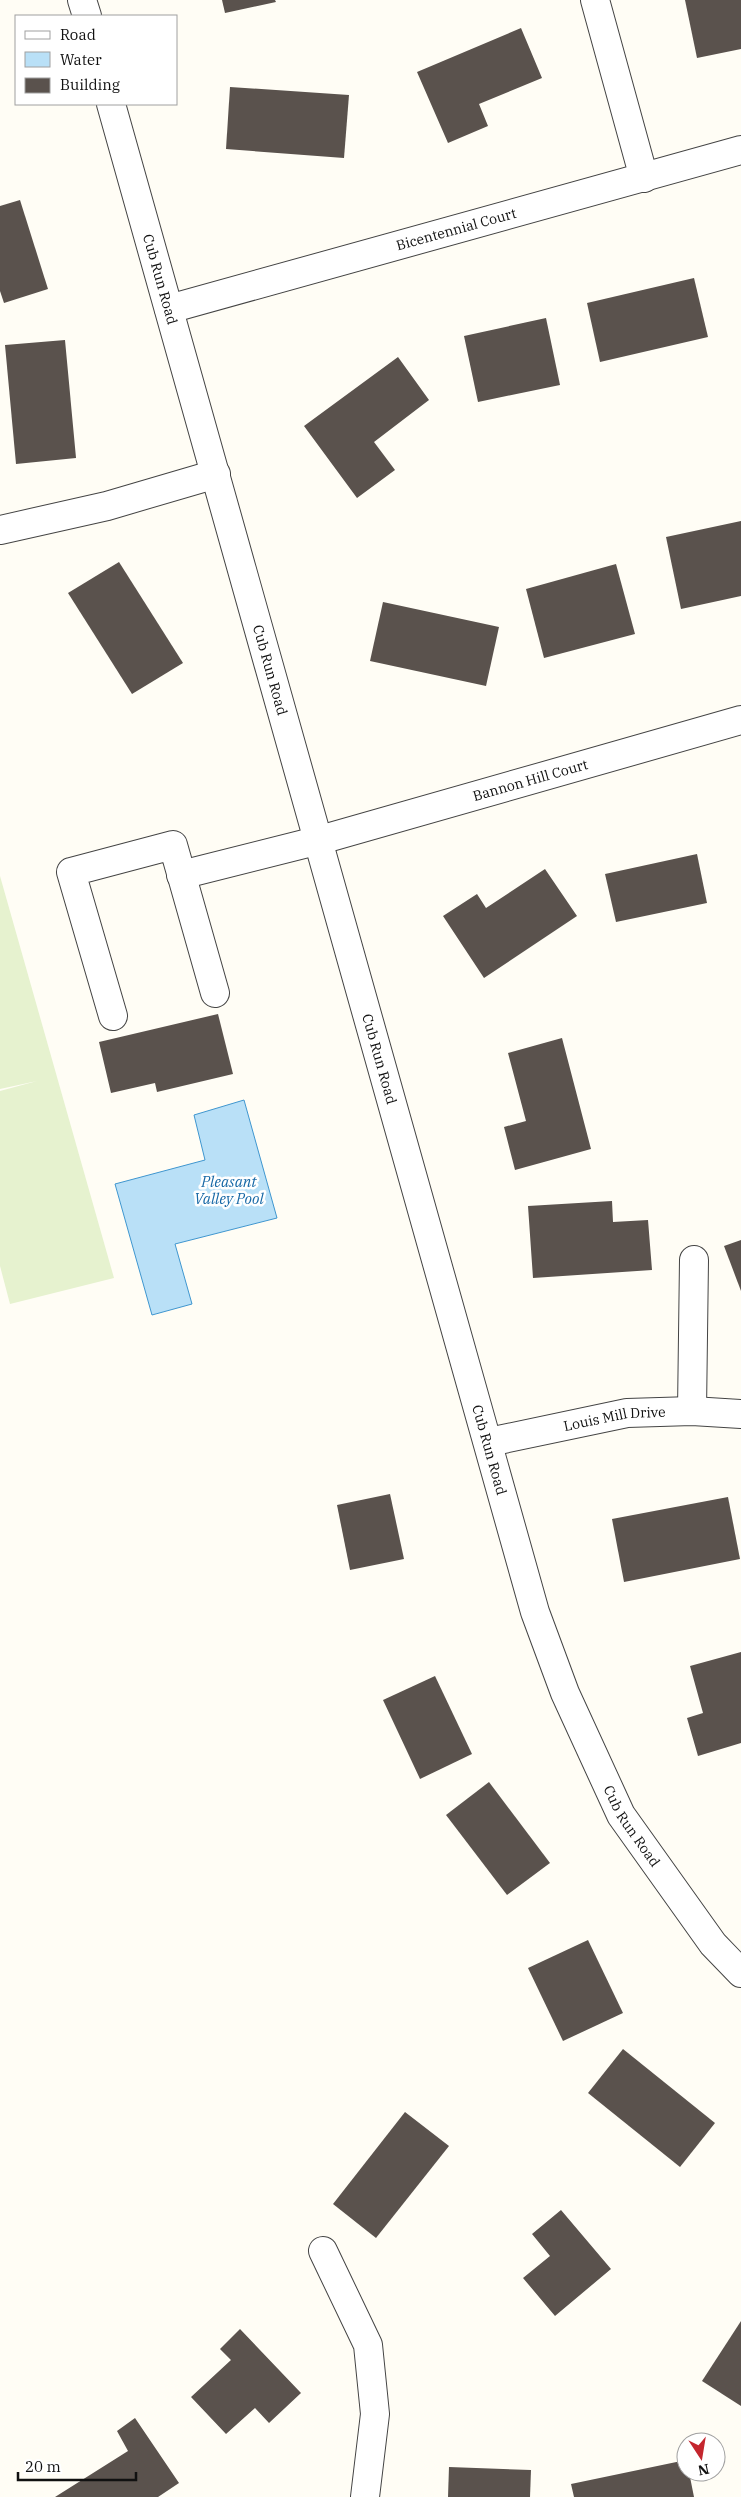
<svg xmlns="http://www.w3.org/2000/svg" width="741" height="2497" font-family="'IBM Plex Serif',serif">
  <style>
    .pitch { fill: #e6f2cf }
    .water { fill: #b9e0f7; stroke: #3f96cf }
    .building { fill: #5a524d }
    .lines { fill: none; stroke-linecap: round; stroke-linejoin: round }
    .minor-casing { stroke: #444; stroke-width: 30 }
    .minor { stroke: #fff; stroke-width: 28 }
    .labels { text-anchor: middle; stroke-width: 5; stroke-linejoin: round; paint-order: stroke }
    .street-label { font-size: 14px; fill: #111; stroke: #fff }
    .water-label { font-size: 15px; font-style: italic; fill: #1768a6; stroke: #fff }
  </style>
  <rect width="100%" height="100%" fill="#fffdf5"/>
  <polygon class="pitch" points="0,876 114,1278 10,1304 0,1266 0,1091 37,1081 0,1089"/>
  <polygon class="water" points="244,1100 277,1218 175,1244 192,1304 152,1315 115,1184 205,1160 194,1115"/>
  <g class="building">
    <polygon points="222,0 275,0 276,2 225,13"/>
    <polygon points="685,0 741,0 741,49 697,58"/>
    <polygon points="521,28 542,78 479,104 488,126 448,143 417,72"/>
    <polygon points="230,87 349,95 344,158 226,149"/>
    <polygon points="20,200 48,289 4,303 0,291 0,206"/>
    <polygon points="694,278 708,337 600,362 587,303"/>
    <polygon points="546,318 560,385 478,402 464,336"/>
    <polygon points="65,340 76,458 16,464 5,345"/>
    <polygon points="398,357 429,400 374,442 395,470 357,498 304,426"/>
    <polygon points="741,521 741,596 681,609 666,537"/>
    <polygon points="119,562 183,663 132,694 68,593"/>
    <polygon points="616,564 635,634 544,658 526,589"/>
    <polygon points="383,602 499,627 486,686 370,661"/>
    <polygon points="697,854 707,903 616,922 605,874"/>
    <polygon points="545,869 577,916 484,978 443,916 477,894 486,908"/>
    <polygon points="218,1014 233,1074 157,1092 155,1083 111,1093 99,1042"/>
    <polygon points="562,1038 591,1149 515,1170 504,1127 526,1121 508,1053"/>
    <polygon points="612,1201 613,1222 648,1220 652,1270 533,1278 528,1206"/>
    <polygon points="741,1240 741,1291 724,1246"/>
    <polygon points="390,1494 404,1559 350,1570 337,1505"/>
    <polygon points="728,1497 740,1559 624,1582 612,1519"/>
    <polygon points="741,1652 741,1743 698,1756 687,1718 703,1713 690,1666"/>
    <polygon points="435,1676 472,1754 420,1779 383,1700"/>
    <polygon points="489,1782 550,1863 507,1895 446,1815"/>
    <polygon points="588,1940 623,2013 563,2041 528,1968"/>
    <polygon points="623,2049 715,2123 680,2167 588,2093"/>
    <polygon points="405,2112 449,2146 376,2238 333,2204"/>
    <polygon points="561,2210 611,2269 555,2316 523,2278 550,2256 532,2234"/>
    <polygon points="741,2321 741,2406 702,2381"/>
    <polygon points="240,2329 301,2393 269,2423 255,2408 226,2434 191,2397 231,2360 220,2349"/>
    <polygon points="135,2418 179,2483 158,2497 55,2497 128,2451 117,2431"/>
    <polygon points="686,2460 686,2472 689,2472 694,2497 574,2497 571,2484"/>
    <polygon points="449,2467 531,2470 530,2497 448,2497"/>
  </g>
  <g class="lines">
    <defs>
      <g id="minor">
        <polyline points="82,0 87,16"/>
        <polyline points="595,0 644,178"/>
        <path id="s1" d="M111 104 535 1612 565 1693 621 1815 713 1944 741 1973"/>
        <path id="s2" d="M169 309 741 150"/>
        <polyline points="0,530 107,506 216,474"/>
        <path id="s3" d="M181 875 320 840 741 720"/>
        <polyline points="113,1016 71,872 173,845 215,993"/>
        <polyline points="692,1411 694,1260"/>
        <path id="s4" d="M489 1442 627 1413 692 1411 741 1414"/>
        <polyline points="323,2251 368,2345 375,2414 365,2497"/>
      </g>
    </defs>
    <use href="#minor" class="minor-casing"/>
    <use href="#minor" class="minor"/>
  </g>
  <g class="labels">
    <g class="street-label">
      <text dy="5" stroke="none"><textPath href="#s2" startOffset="298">Bicentennial Court</textPath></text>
      <text dy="5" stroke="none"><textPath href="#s1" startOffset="182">Cub Run Road</textPath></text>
      <text dy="5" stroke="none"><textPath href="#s1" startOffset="588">Cub Run Road</textPath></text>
      <text dy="5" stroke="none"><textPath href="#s3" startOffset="362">Bannon Hill Court</textPath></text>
      <text dy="5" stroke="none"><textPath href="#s1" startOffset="992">Cub Run Road</textPath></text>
      <text dy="5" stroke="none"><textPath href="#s4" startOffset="128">Louis Mill Drive</textPath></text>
      <text dy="5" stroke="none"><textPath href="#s1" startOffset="1398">Cub Run Road</textPath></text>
      <text dy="5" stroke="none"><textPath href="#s1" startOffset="1802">Cub Run Road</textPath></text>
    </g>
    <g class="water-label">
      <text x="229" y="1187">Pleasant<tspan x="229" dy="17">Valley Pool</tspan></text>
    </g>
  </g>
  <rect x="15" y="15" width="162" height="90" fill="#ffffff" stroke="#a0a0a0"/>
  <rect x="25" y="31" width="25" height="8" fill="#ffffff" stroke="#a0a0a0"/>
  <text x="60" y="40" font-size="15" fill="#111111">Road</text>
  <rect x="25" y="52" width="25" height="15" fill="#b9e0f7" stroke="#a0a0a0"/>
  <text x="60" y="65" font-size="15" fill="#111111">Water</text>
  <rect x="25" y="78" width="25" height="15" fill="#5a524d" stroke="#a0a0a0"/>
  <text x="60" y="90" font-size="15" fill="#111111">Building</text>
  <g transform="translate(701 2457) rotate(168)"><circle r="24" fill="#ffffff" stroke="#a0a0a0"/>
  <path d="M0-4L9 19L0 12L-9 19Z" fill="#c4262e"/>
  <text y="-8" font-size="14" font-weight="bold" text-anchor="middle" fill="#111111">N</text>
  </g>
  <path d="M18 2472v8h118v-8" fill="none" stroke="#111111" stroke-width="2.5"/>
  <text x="25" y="2472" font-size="15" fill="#111111" stroke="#ffffff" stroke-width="4" paint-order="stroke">20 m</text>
</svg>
